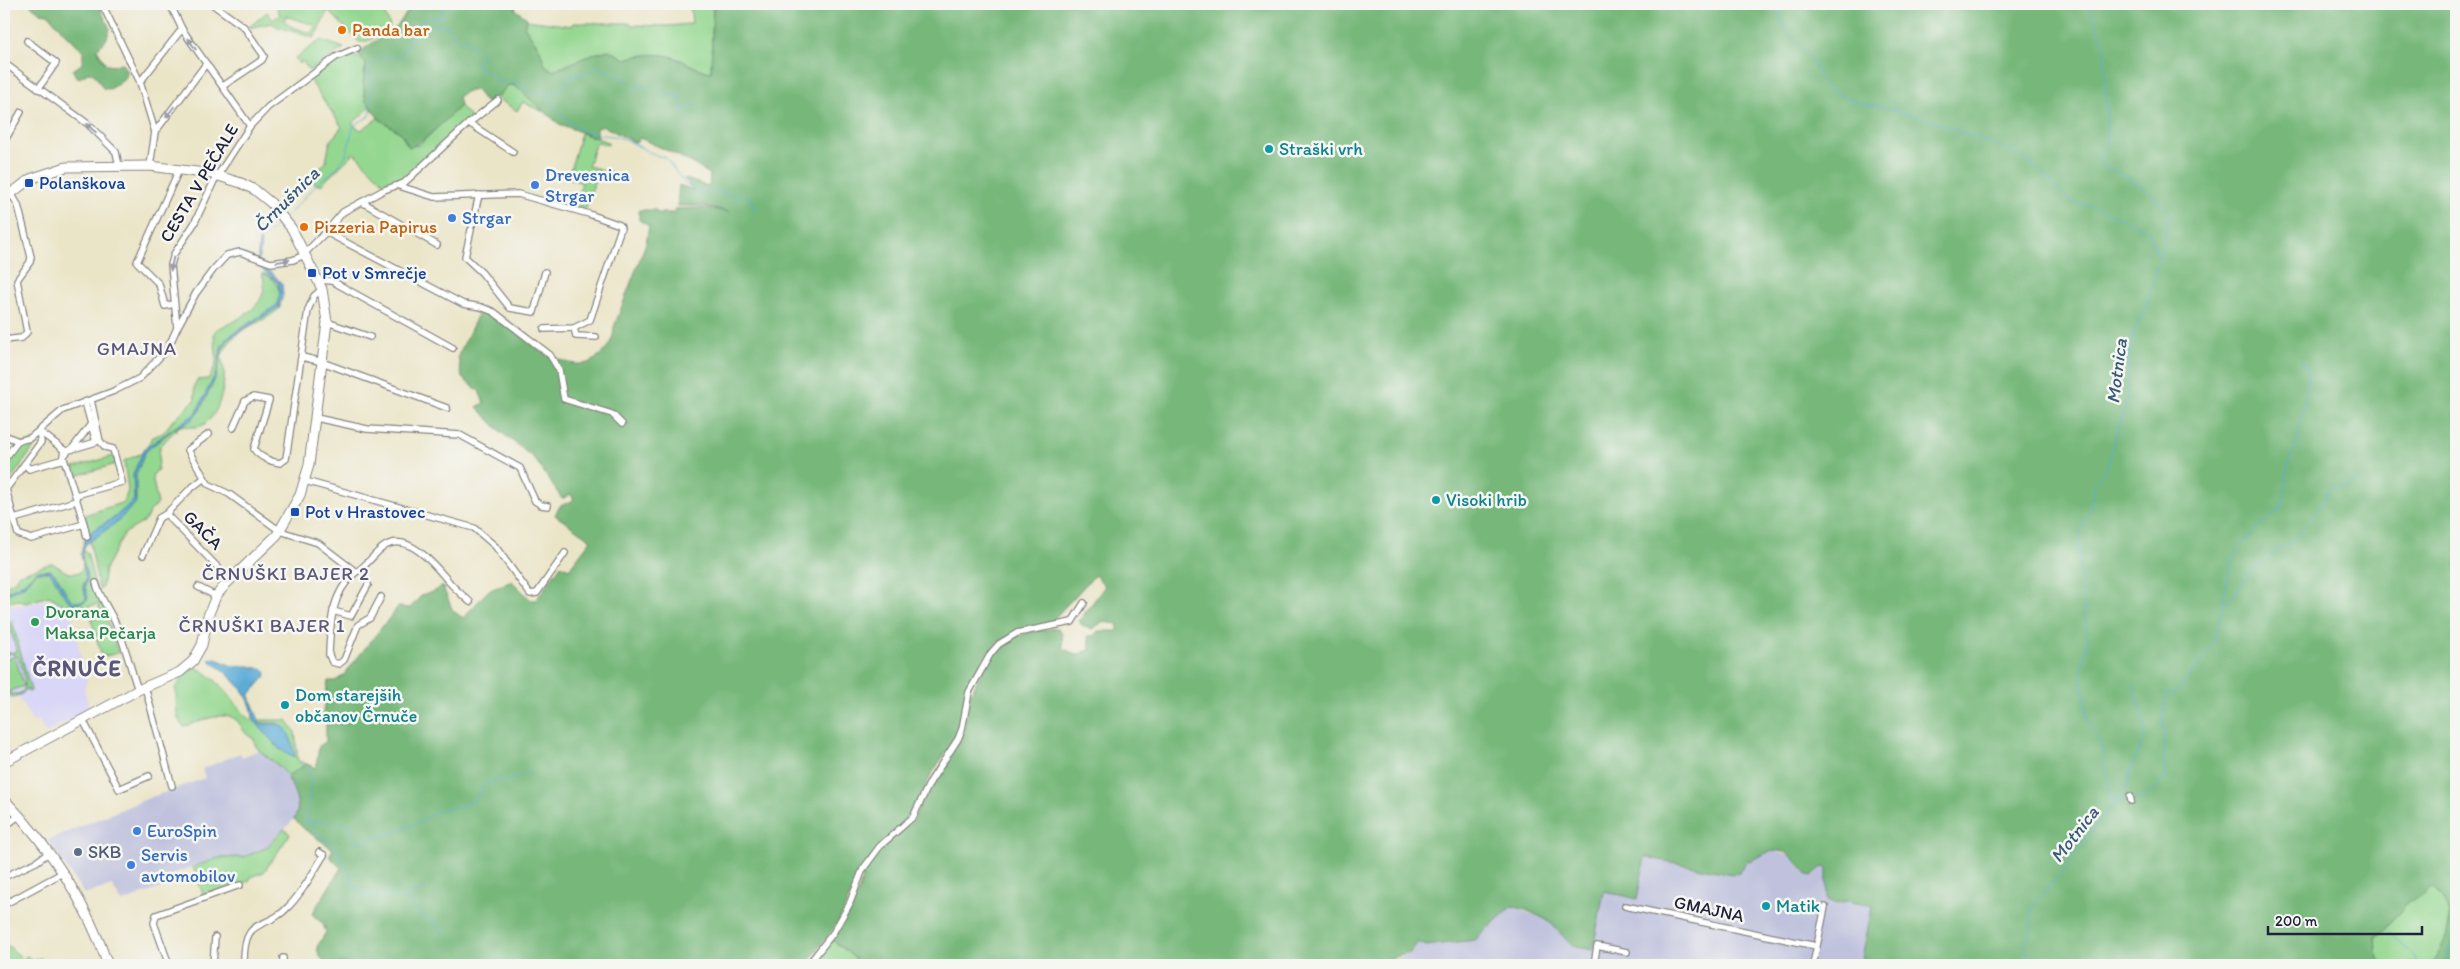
<svg xmlns="http://www.w3.org/2000/svg" width="2460" height="969" font-family="Itim,sans-serif">
  <style>
    .built { fill: #d9d6f7 }
    .industrial { fill: #c0c2dd }
    .green { fill: #94d790; stroke: #5b7c66; fill-rule: evenodd }
    .forest { fill: #77b87a; stroke: #4c6d5a }
    .water { fill: #5cacd6; stroke: #3f6788 }
    .lines { fill: none; stroke-linecap: round; stroke-linejoin: round }
    .stream { stroke: #5cacd6; stroke-width: 1 }
    .street-casing { stroke: #868482; stroke-width: 8 }
    .secondary-casing { stroke: #868482; stroke-width: 11 }
    .street { stroke: #fff; stroke-width: 5.5 }
    .secondary { stroke: #fff; stroke-width: 9 }
    .oneway { fill: #9c9ca7 }
    .food-dot { fill: #e8710a; stroke: #f6f6f2; stroke-width: 2 }
    .culture-dot { fill: #0f9aa8; stroke: #f6f6f2; stroke-width: 2 }
    .transit-dot { fill: #1a4fb4; stroke: #f6f6f2; stroke-width: 2 }
    .shop-dot { fill: #3f7fe0; stroke: #f6f6f2; stroke-width: 2 }
    .leisure-dot { fill: #2e9e5b; stroke: #f6f6f2; stroke-width: 2 }
    .service-dot { fill: #5c6f8a; stroke: #f6f6f2; stroke-width: 2 }
    .labels { text-anchor: middle; stroke-width: 5; stroke-linejoin: round; paint-order: stroke }
    .food-label { font-size: 18px; fill: #c56008; stroke: #f6f6f2; text-anchor: start }
    .culture-label { font-size: 18px; fill: #0d838f; stroke: #f6f6f2; text-anchor: start }
    .shop-label { font-size: 18px; fill: #366cbe; stroke: #f6f6f2; text-anchor: start }
    .transit-label { font-size: 18px; fill: #164399; stroke: #f6f6f2; text-anchor: start }
    .street-label { font-size: 18px; fill: #22223b; stroke: #f6f6f2 }
    .leisure-label { font-size: 18px; fill: #27864d; stroke: #f6f6f2; text-anchor: start }
    .service-label { font-size: 18px; fill: #4e5e75; stroke: #f6f6f2; text-anchor: start }
    .water-label { font-size: 19px; font-style: italic; fill: #395979; stroke: #f6f6f2 }
    .neighbourhood-label { font-size: 19px; letter-spacing: 1px; fill: #5c567b; stroke: #f6f6f2 }
    .district-label { font-size: 22px; font-weight: bold; letter-spacing: 1px; fill: #5c567b; stroke: #f6f6f2 }
  </style>
  <rect width="100%" height="100%" fill="#f6f6f2"/>
  <filter id="ink" filterUnits="userSpaceOnUse"><feTurbulence type="fractalNoise" baseFrequency=".02" numOctaves="2"/><feDisplacementMap in="SourceGraphic" scale="10" xChannelSelector="R" yChannelSelector="G"/><feConvolveMatrix kernelMatrix="1 2 1 2 8 2 1 2 1" color-interpolation-filters="sRGB"/></filter>
  <filter id="wash" filterUnits="userSpaceOnUse"><feTurbulence type="fractalNoise" baseFrequency=".0096" numOctaves="4" result="noise"/><feDisplacementMap in="SourceGraphic" scale="20" xChannelSelector="R" yChannelSelector="G"/><feGaussianBlur stdDeviation="1.12" result="paint"/><feColorMatrix in="noise" values="0 0 0 0 0 0 0 0 0 0 0 0 0 0 0 0 0 1.4 0 .05"/><feComposite in="paint" operator="in"/></filter>
  <g filter="url(#wash)">
    <rect width="100%" height="100%" fill="#ebe5c8"/>
    <polygon class="built" points="54,599 70,610 87,680 84,689 89,707 75,717 45,733 39,720 33,722 19,698 4,700 4,603 18,606"/>
    <g class="industrial">
      <polygon points="260,750 285,769 298,803 298,811 294,819 266,848 244,857 218,858 174,873 166,878 166,886 122,902 112,886 84,894 48,840 146,799 205,778 202,769 240,753 242,757"/>
      <polygon points="1773,851 1792,856 1802,870 1809,874 1816,874 1822,867 1827,868 1827,889 1834,903 1848,901 1872,906 1861,965 1383,965 1413,952 1415,944 1418,942 1435,946 1475,940 1512,906 1549,921 1563,937 1604,890 1616,892 1645,857 1722,873 1739,872 1747,861 1752,860 1760,853"/>
    </g>
    <g class="green">
      <path d="M276 4H391L385 14 390 26C382 33 370 43 359 42L328 10 314 38 278 27 272 23 248 28 267 12 273 20 280 15ZM285 16 315 25 312 34 290 26 284 20Z"/>
      <path d="M690 4H713L711 72C696 70 684 60 670 56 657 53 638 55 625 59L617 54H593L553 71 545 65 539 48 524 26 527 20 572 26 574 23H628L633 25 668 26 689 24 692 23Z"/>
      <polygon points="321,40 344,48 309,71 303,61 299,64 295,58"/>
      <path d="M352 54 356 58 359 56 366 64C363 79 361 94 370 107L352 124 361 130 378 118 401 133 407 145H419L460 106 471 118 453 136 400 182 386 185 354 153 321 185 315 184 310 179 326 162 330 141 342 127 309 79 332 63Z"/>
      <path d="M508 85C521 85 535 102 543 112L523 102 517 111 497 98Z"/>
      <polygon points="581,133 608,142 608,145 596,142 588,166 612,172 611,177 598,171 585,211 568,204 570,199 576,200 582,183 568,178"/>
      <path d="M262 273C279 280 281 291 280 308 258 328 233 325 221 358 229 375 221 415 203 425 196 429 187 426 180 426L160 446 158 469 152 476 158 504 150 511 145 521 124 534 105 569 102 588 99 590 85 515 124 502 128 490 124 461 142 453 153 437 163 433 173 420 195 400 194 386 197 380 208 379C221 360 215 354 214 333L217 329C241 319 273 304 262 273Z"/>
      <polygon points="36,441 37,443 4,489 4,465 18,445"/>
      <polygon points="114,456 116,464 75,476 72,468"/>
      <polygon points="82,551 87,552 97,594 110,616 107,618 118,653 102,657 91,619 102,616 98,604 73,610 49,596 26,603 18,600 4,603 4,587 16,580 17,575 52,563 68,573 79,573 83,568"/>
      <path d="M12 621 31 691 28 692 27 688 22 694 13 697 4 692V687L7 691 4 679V660L15 656 24 686 7 692C35 702 23 669 18 657L11 653 4 655V653L17 652 8 622Z"/>
      <path d="M195 667C220 678 232 701 250 720L253 719 279 749 291 747V739L278 723H260L259 720H287L295 732 298 761 307 764 287 776C282 763 253 753 254 739 241 733 244 726 235 719 223 710 196 723 184 727 173 716 178 701 175 687L180 682V676Z"/>
      <polygon points="284,829 290,834 264,872 251,877 249,881 204,897 193,867 218,858 244,857 266,848"/>
      <path d="M2432 888C2460 911 2450 938 2430 965H2381L2376 953 2375 937 2407 903Z"/>
      <polygon points="830,938 857,960 859,965 810,965"/>
      <polygon points="4,942 23,959 27,956 33,961 40,958 50,965 4,965"/>
    </g>
    <g class="forest">
      <polygon points="29,4 98,4 110,29 106,40 97,49 106,64 111,66 122,63 127,72 126,77 110,89 103,88 95,75 90,72 79,78 75,75 73,70 83,63 83,50 65,34 48,14 41,13"/>
      <path d="M413 4H515L516 10 527 18 524 26 539 48 545 65 553 71 593 54 609 50 625 59C638 55 656 53 669 56 684 60 696 70 711 72L713 4H2456V957L2449 965H2430C2450 938 2460 911 2432 888L2407 903 2383 932 2375 937 2376 953 2381 965H1861L1872 906 1848 901 1834 903 1827 899V868L1822 867 1812 876C1803 872 1801 866 1794 859 1781 844 1762 853 1750 862L1747 861 1739 872 1732 874 1645 857 1637 899 1604 891 1593 950 1572 946 1549 921 1526 910 1512 906 1475 940 1426 946 1418 942 1410 953 1384 960 1375 965H859L857 960 830 938 857 896 864 872 883 847 913 821 926 790 964 730 969 698 983 668 999 647 1009 640 1030 632 1058 628 1062 633 1063 648 1076 655 1090 650 1088 636H1093L1098 631H1118V624L1102 622 1093 629 1082 625 1079 621 1105 586 1095 575 1049 624 1029 627 1016 632 996 644 986 655 966 692 959 732 931 775 910 820 881 844 859 876 839 921 806 965 327 964 319 956 317 947 326 932 323 924 312 914 341 868 329 856 333 849 304 829 294 819C303 806 293 789 287 776L307 764 316 768 319 746 326 742V723L322 719 328 681H335L343 676 398 607 410 608 421 596 437 590 442 585 453 611 463 618 488 591 512 581 531 600H536L561 565 569 569 591 540 555 515 560 506 574 500 571 494 562 499 535 459 501 432 477 407 484 403 479 391 462 378 458 356 481 308 487 310C510 327 559 372 588 363 593 362 597 357 601 354 609 347 614 338 614 327L646 243 649 226 639 220V210H655L658 213H675L674 209 707 208 729 212 706 206H677L679 185 693 190 684 178 709 187 710 174 681 157 640 138 636 143 603 126 597 128V138L559 124 514 85H508L491 103H486L476 90 465 92 458 97 460 106C449 116 421 146 409 147L401 133 379 119 366 101 363 82 366 64 358 53 397 26Z"/>
    </g>
    <g class="water">
      <path d="M259 241 261 242 259 261 260 267 272 273 282 284 283 295 279 307 228 339 222 350 216 377 199 412 190 421 175 428 146 451 136 474V503L117 522 85 545 82 557 88 579 85 586 88 599 82 603 73 604C61 596 59 584 50 572H37L25 585 4 596V593L24 583 37 571 51 570C62 580 63 593 74 602L83 601 86 598 83 586 86 579 81 554 84 542 93 530 115 517 134 500 133 474 144 449 196 413 217 371 221 347 228 337 277 305 280 292 278 283 257 265Z"/>
      <path d="M214 658 232 666H249L265 670 266 676 250 694C250 699 258 717 260 723 266 725 270 724 276 724 290 724 293 747 295 757L279 749 253 719C253 694 228 673 209 660Z"/>
    </g>
    <g class="lines">
      <g class="stream">
        <polyline points="454,4 460,4"/>
        <polyline points="1774,4 1788,33 1810,57 1823,84 1838,95 1866,105 1878,105 1938,123 2016,153 2031,163 2070,201 2096,207 2148,230 2159,259 2146,308 2134,331 2129,354 2127,403 2115,437 2108,465 2094,485 2091,506 2081,530 2079,564 2088,640 2081,669 2083,691 2089,724 2102,748 2112,805 2071,861 2032,907 2032,926 2025,946 2031,965"/>
        <path d="M2089 4 2104 44 2108 147 2097 155 2101 165C2127 176 2154 190 2170 214L2160 258"/>
        <path d="M417 30 431 25 447 26 459 42 466 38 469 44 478 47 484 55 477 62 479 69 486 70 498 82C523 76 519 90 540 96L543 90 556 94 571 76 588 73 597 68C610 71 627 75 632 87H656L669 95 680 97 683 111 696 105"/>
        <path d="M548 93C556 117 578 132 603 135 612 136 617 136 626 140 639 145 651 156 665 157L686 185 700 192 712 190 737 197 743 195 750 197 755 211"/>
        <polyline points="287,216 316,185 336,169 346,155 354,125 370,116 372,92 368,69 383,57 400,57 423,20 428,16 439,18 443,14 442,4"/>
        <polyline points="260,241 280,222"/>
        <polyline points="2223,608 2252,572 2282,546 2293,542 2320,507 2329,488 2345,487 2363,477"/>
        <path d="M298 761 308 771 312 785 306 819C310 822 341 823 351 825V833L357 843 389 834 423 821 433 813 451 807 459 808 476 799 484 785 499 779 507 781 530 773"/>
        <polyline points="2133,799 2141,799 2157,789 2165,778 2163,719 2166,696 2180,690 2214,643 2233,557 2255,529 2282,508 2288,466 2298,439 2309,374 2301,360"/>
        <polyline points="2112,802 2127,789 2130,771 2145,738 2145,726 2134,685"/>
        <polyline points="2113,805 2129,798"/>
        <polyline points="306,820 305,823 315,827 316,834 334,844 357,890 370,897 384,895 405,898 424,916 434,920 444,933"/>
        <polyline points="407,898 426,888"/>
        <polyline points="2388,930 2414,957 2418,965"/>
        <polyline points="2443,965 2456,933"/>
      </g>
    </g>
  </g>
  <g filter="url(#ink)">
    <g class="lines">
      <defs>
        <g id="street">
          <polyline points="102,4 140,82 155,132 150,166"/>
          <polyline points="170,4 182,29 250,126"/>
          <polyline points="212,4 244,27 264,56 262,60 223,86"/>
          <polyline points="27,41 56,63 38,89"/>
          <polyline points="4,63 88,124 116,152 119,166"/>
          <polyline points="140,82 182,29"/>
          <polyline points="469,123 513,152"/>
          <polyline points="155,132 206,64"/>
          <polyline points="4,142 21,112"/>
          <polyline points="4,181 18,205 31,257 30,262 17,280 27,332 22,338 4,340"/>
          <polyline points="399,186 434,197 518,194 589,214 620,225 621,228 590,320 574,328 544,329"/>
          <polyline points="362,202 437,245"/>
          <polyline points="472,225 479,195"/>
          <polyline points="471,230 465,257 482,273 510,308 534,312 545,272"/>
          <polyline points="326,232 463,304 481,307 494,312 550,355 559,370 564,399 612,414 622,424"/>
          <polyline points="318,280 332,281 453,348"/>
          <polyline points="174,304 165,306 159,284 137,262 179,170"/>
          <polyline points="327,322 370,337"/>
          <polyline points="177,328 171,265 174,254 194,224 214,181 250,126 268,107 336,57 357,48"/>
          <polyline points="574,328 576,336 596,337"/>
          <polyline points="302,357 319,361 447,408"/>
          <polyline points="316,418 367,429 460,435 520,468 535,501 541,505 548,506"/>
          <path d="M233 428 245 401 253 397 269 400 254 449C259 457 271 462 280 463L286 459 308 310 314 296 322 289"/>
          <polyline points="39,431 41,442 6,489 18,534 31,539 84,524 87,537"/>
          <polyline points="39,431 64,450 63,456"/>
          <path d="M209 434 188 450 208 484 229 494 280 531 318 543 356 572C367 566 374 553 385 546 409 531 437 568 450 583 456 590 464 596 470 602"/>
          <polyline points="4,435 18,441 30,438 63,410 114,391 140,378 168,348 177,328 196,293 213,270 227,255 240,252 271,263 293,260 302,256 326,232 343,212 384,190 404,183 469,123 498,100"/>
          <polyline points="72,449 91,424 85,402"/>
          <polyline points="64,459 84,524"/>
          <polyline points="4,460 18,441"/>
          <polyline points="25,464 29,469 64,459 63,457 69,450 96,442 91,424"/>
          <polyline points="305,481 474,528 495,546 530,594 537,593 565,553"/>
          <polyline points="76,495 122,482 113,449 105,447 100,441 91,400"/>
          <polyline points="166,514 190,489 203,479"/>
          <polyline points="14,519 76,501"/>
          <polyline points="143,555 159,518 166,514 230,580"/>
          <path d="M356 572C331 593 330 624 329 655L332 662 339 664 344 660 358 625 370 618 381 597"/>
          <path d="M96 583C100 599 112 613 118 629 126 649 131 670 138 690"/>
          <polyline points="198,587 216,596"/>
          <polyline points="333,611 351,616 368,585"/>
          <polyline points="145,687 172,786"/>
          <polyline points="83,720 119,789 149,776"/>
          <polyline points="2130,796 2131,801"/>
          <polyline points="4,827 20,815"/>
          <polyline points="4,877 36,862 50,852"/>
          <polyline points="7,903 64,872"/>
          <polyline points="1625,906 1816,946"/>
          <polyline points="283,958 283,965"/>
          <polyline points="169,965 154,923 156,915 240,885"/>
          <polyline points="213,965 215,937"/>
          <path d="M244 965C243 913 265 933 289 906 303 892 313 872 324 855L319 852"/>
          <polyline points="808,965 833,933 849,905 863,869 869,861 880,846 913,817 930,782 958,739 962,729 969,692 991,653 999,644 1017,633 1072,622 1084,603"/>
          <polyline points="1594,965 1597,946 1627,952"/>
          <polyline points="1813,965 1825,907"/>
        </g>
        <g id="secondary">
          <polyline points="4,199 30,179 66,167 150,166 212,174 241,183 255,190 271,203 292,229 322,289 327,322 309,465 300,495 277,535 226,584 216,596 208,616 202,645 193,661 180,672 138,690 4,762"/>
          <path d="M4 799C50 847 86 901 108 965"/>
        </g>
      </defs>
      <use href="#street" class="street-casing"/>
      <use href="#secondary" class="secondary-casing"/>
      <use href="#street" class="street"/>
      <use href="#secondary" class="secondary"/>
    </g>
    <defs><path id="oneway-solid" d="M-6-.8H1V-3.2L6.5 0L1 3.2V.8H-6Z" transform="scale(1.25)"/></defs>
    <g class="oneway">
      <use href="#oneway-solid" transform="translate(192 44) rotate(-125)"/>
      <use href="#oneway-solid" transform="translate(170 112) rotate(127)"/>
      <use href="#oneway-solid" transform="translate(91 128) rotate(-139)"/>
      <use href="#oneway-solid" transform="translate(283 261) rotate(-10)"/>
      <use href="#oneway-solid" transform="translate(172 264) rotate(101)"/>
    </g>
  </g>
  <g class="food-dot">
    <circle cx="342" cy="30" r="5"/>
    <circle cx="304" cy="227" r="5"/>
  </g>
  <g class="culture-dot">
    <circle cx="1269" cy="149" r="5"/>
    <circle cx="1436" cy="500" r="5"/>
    <circle cx="285" cy="705" r="5"/>
    <circle cx="1766" cy="906" r="5"/>
  </g>
  <g class="transit-dot">
    <rect x="24" y="178" width="10" height="10" rx="2.5"/>
    <rect x="307" y="268" width="10" height="10" rx="2.5"/>
    <rect x="290" y="507" width="10" height="10" rx="2.5"/>
  </g>
  <g class="shop-dot">
    <circle cx="535" cy="185" r="5"/>
    <circle cx="452" cy="218" r="5"/>
    <circle cx="137" cy="831" r="5"/>
    <circle cx="131" cy="865" r="5"/>
  </g>
  <circle class="leisure-dot" cx="35" cy="622" r="5"/>
  <circle class="service-dot" cx="78" cy="852" r="5"/>
  <g class="labels">
    <g class="food-label">
      <text x="352" y="36">Panda bar</text>
      <text x="314" y="233">Pizzeria Papirus</text>
    </g>
    <g class="culture-label">
      <text x="1279" y="155">Straški vrh</text>
      <text x="1446" y="506">Visoki hrib</text>
      <text x="295" y="701">Dom starejših<tspan x="295" dy="21">občanov Črnuče</tspan></text>
      <text x="1776" y="912">Matik</text>
    </g>
    <g class="shop-label">
      <text x="545" y="181">Drevesnica<tspan x="545" dy="21">Strgar</tspan></text>
      <text x="462" y="224">Strgar</text>
      <text x="147" y="837">EuroSpin</text>
      <text x="141" y="861">Servis<tspan x="141" dy="21">avtomobilov</tspan></text>
    </g>
    <g class="transit-label">
      <text x="39" y="189">Polanškova</text>
      <text x="322" y="279">Pot v Smrečje</text>
      <text x="305" y="518">Pot v Hrastovec</text>
    </g>
    <g class="street-label">
      <text transform="translate(199 183) rotate(-59)" y="6">CESTA V PEČALE</text>
      <text transform="translate(203 530) rotate(45)" y="6">GAČA</text>
      <text transform="translate(1709 909) rotate(12)" y="6">GMAJNA</text>
    </g>
    <g class="leisure-label">
      <text x="45" y="618">Dvorana<tspan x="45" dy="21">Maksa Pečarja</tspan></text>
    </g>
    <g class="service-label">
      <text x="88" y="858">SKB</text>
    </g>
    <g class="water-label">
      <text transform="translate(286 199) rotate(-45)" y="7">Črnušnica</text>
      <text transform="translate(2116 371) rotate(-83)" y="7">Motnica</text>
      <text transform="translate(2074 834) rotate(-52)" y="7">Motnica</text>
    </g>
    <g class="neighbourhood-label">
      <text x="137" y="355">GMAJNA</text>
      <text x="286" y="580">ČRNUŠKI BAJER 2</text>
      <text x="262" y="632">ČRNUŠKI BAJER 1</text>
    </g>
    <g class="district-label">
      <text x="77" y="676">ČRNUČE</text>
    </g>
  </g>
  <rect width="2460" height="969" fill="none" stroke="#f6f6f2" stroke-width="20"/>
  <path d="M2268 926v8h154v-8" fill="none" stroke="#22223b" stroke-width="2.5"/>
  <text x="2275" y="926" font-size="15" fill="#22223b" stroke="#f6f6f2" stroke-width="4" paint-order="stroke">200 m</text>
</svg>
